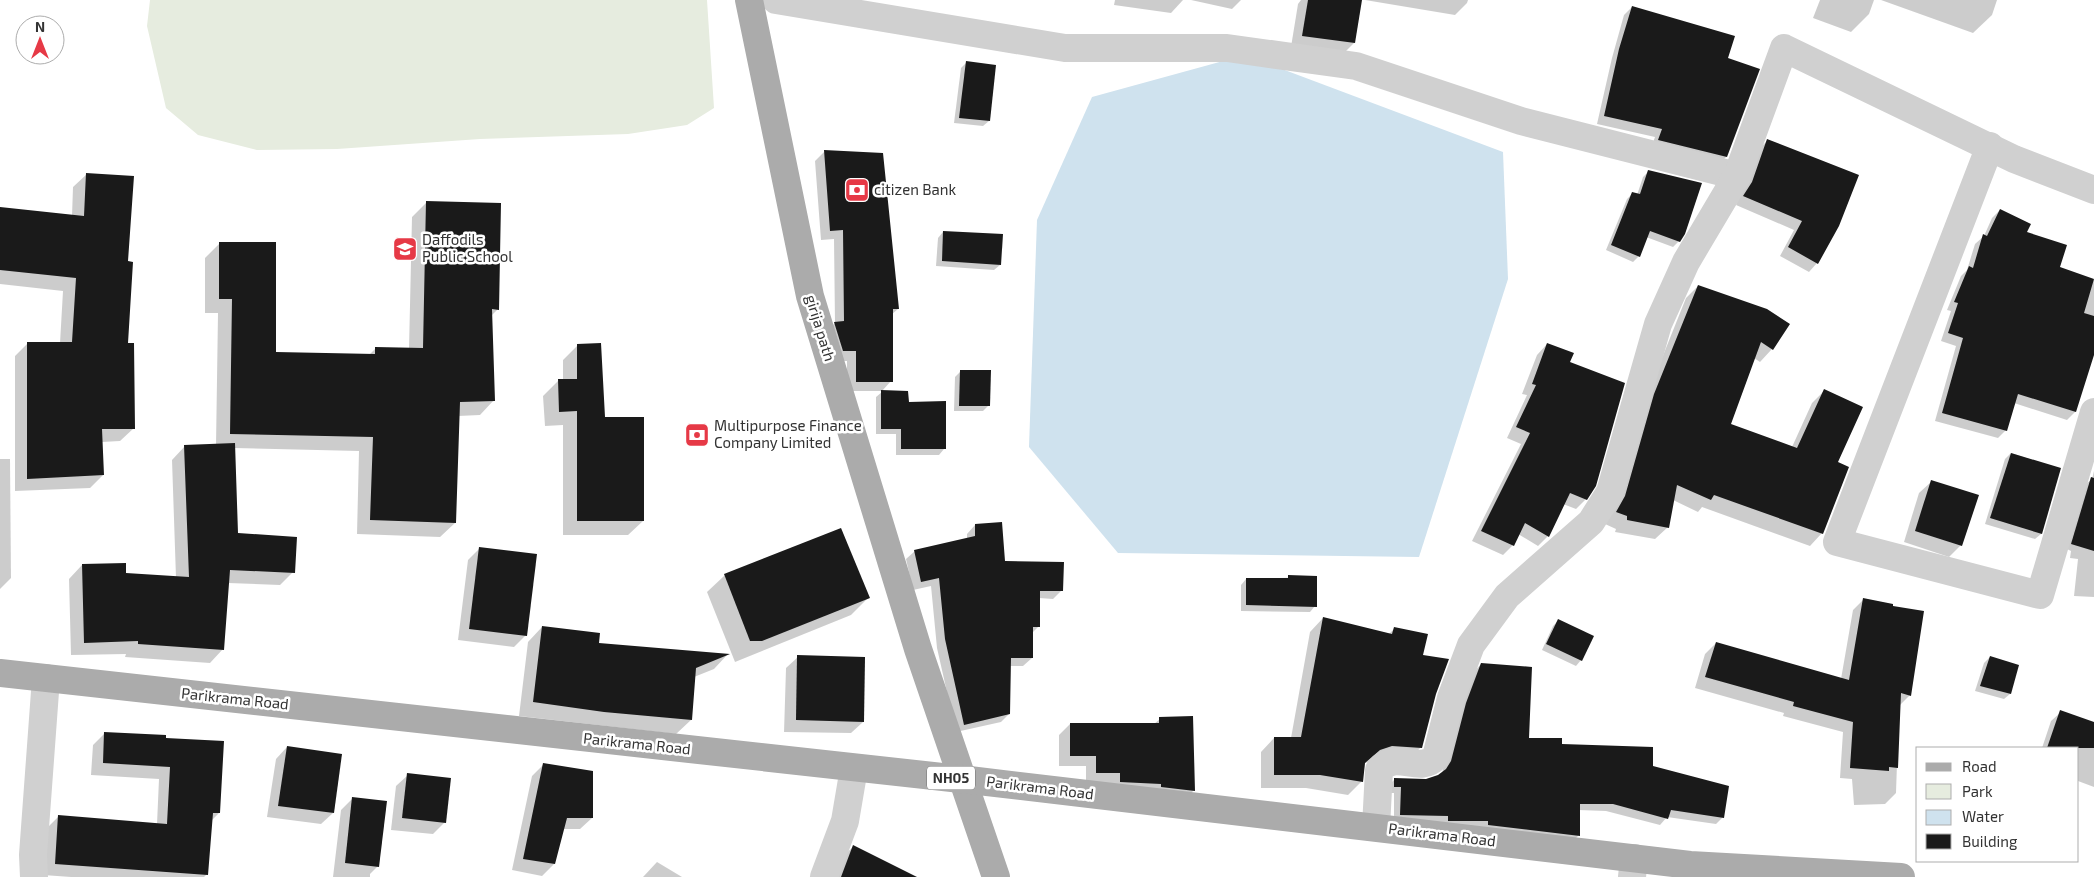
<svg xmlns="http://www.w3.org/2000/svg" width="2094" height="877" font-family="'Exo 2',sans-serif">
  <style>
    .green { fill: #e6ecdf }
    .water { fill: #cfe2ee }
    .shadow { fill: #0003 }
    .building { fill: #1a1a1a }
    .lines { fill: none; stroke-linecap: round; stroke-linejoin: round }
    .minor { stroke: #d0d0d0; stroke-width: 28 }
    .major { stroke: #ababab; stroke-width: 28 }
    .labels { text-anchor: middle; stroke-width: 5; stroke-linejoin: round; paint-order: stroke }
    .shield { fill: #fff; stroke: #707070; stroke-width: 1 }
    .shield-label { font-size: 14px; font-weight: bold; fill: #333 }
    .poi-label { font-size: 15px; fill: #333; stroke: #fff; text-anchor: start }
    .street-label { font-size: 15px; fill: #333; stroke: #fff }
  </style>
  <rect width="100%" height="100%" fill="#fff"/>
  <polygon class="green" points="150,0 707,0 714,108 687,125 628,134 480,139 337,149 257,150 198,135 166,108 147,26"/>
  <polygon class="water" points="1245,55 1503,152 1508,279 1419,557 1118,553 1029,447 1037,220 1092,97"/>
  <g class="shadow">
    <polygon points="1115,0 1183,0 1171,13 1114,5"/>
    <polygon points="1191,0 1241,0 1232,9"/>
    <polygon points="1301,0 1360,0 1354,43 1342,55 1291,47 1298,4"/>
    <polygon points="1365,0 1468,0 1467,3 1455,15"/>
    <polygon points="1820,0 1874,0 1869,14 1851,32 1813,18"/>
    <polygon points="1881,0 1997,0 1992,15 1973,33"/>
    <polygon points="1632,7 1726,59 1726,157 1718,165 1651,148 1655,137 1597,124 1612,58 1624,15"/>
    <polygon points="967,62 989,121 983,126 954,123 961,68"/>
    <polygon points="1768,140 1857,176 1817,263 1809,272 1780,256 1794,230 1736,205 1759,149"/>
    <polygon points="825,151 898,309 891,315 891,381 882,391 847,391 847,361 834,361 825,333 835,323 834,239 821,240 815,161"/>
    <polygon points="1649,171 1679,241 1673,247 1646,237 1639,256 1633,262 1606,250 1627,199 1633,193 1637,195 1643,177"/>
    <polygon points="87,174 127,263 127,344 134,428 120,441 102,442 103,475 90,488 15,491 15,356 28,343 60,343 63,291 0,284 0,208 72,216 73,187"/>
    <polygon points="426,203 498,309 491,316 494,400 480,415 458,416 455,523 440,537 357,534 359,451 234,448 237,534 293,572 280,585 228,583 223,649 210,663 125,657 126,654 71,655 69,579 82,565 125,575 176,578 172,460 185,446 216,445 218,313 205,313 205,258 220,243 275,353 369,355 376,348 409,349 412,217"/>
    <polygon points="2000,210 2025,233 2058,268 2094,280 2094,353 2075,412 2067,420 2014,403 2006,430 1998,438 1935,421 1956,346 1941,341 1951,311 1947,310 1961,276 1967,270 1975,244 1984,236 1992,218"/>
    <polygon points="943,232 1000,265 994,270 936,266 938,238"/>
    <polygon points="1698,286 1772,349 1760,362 1754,358 1730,425 1792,447 1812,403 1824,391 1836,463 1822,533 1810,546 1702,507 1698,512 1673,500 1668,527 1655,539 1615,532 1616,529 1605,524 1642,408 1686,298"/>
    <polygon points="1547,344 1569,362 1586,499 1576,509 1563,504 1548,536 1538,546 1518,534 1513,545 1503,555 1472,541 1521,444 1507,438 1527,395 1522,394 1537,355"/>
    <polygon points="578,345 643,521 628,535 563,535 563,425 545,426 543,396 558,381 563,380 563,360"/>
    <polygon points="961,371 989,405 983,411 954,411 955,377"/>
    <polygon points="882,392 908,404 944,449 939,455 896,455 896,434 876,434 876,397"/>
    <polygon points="2011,453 2060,469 2041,534 2035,539 1985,524 2005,459"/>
    <polygon points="0,459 10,459 11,578 0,589"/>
    <polygon points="2094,471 2094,597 2074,596 2078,559 2070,558 2071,551 2067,549 2086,484 2092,479"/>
    <polygon points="1931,482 1961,545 1949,557 1904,542 1919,493"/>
    <polygon points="975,525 1003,563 1062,590 1053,599 1039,598 1039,626 1032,633 1032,658 1023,666 1010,666 1009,714 1001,722 956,732 937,648 931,586 913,590 906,559 915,551 967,539 967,534"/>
    <polygon points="841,529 868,598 851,615 735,662 707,592 724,576"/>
    <polygon points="480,548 526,635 514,647 458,640 468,560"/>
    <polygon points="1315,577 1315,606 1310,612 1241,611 1241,585 1246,579"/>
    <polygon points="1863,600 1910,695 1899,706 1896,793 1885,804 1854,805 1852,779 1840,778 1843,732 1783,716 1784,713 1695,688 1705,654 1716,643 1841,679 1853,610"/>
    <polygon points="1323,618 1389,634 1395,628 1422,656 1435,694 1421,747 1408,761 1378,759 1365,763 1362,781 1348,795 1306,788 1261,788 1261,752 1274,738 1291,738 1310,632"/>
    <polygon points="1559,620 1581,660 1576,666 1542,650 1553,626"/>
    <polygon points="542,627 598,645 727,655 714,669 694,677 691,720 676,734 519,716 528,642"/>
    <polygon points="798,657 863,722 851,733 784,732 786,668"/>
    <polygon points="1990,657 2010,694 2004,699 1975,691 1984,663"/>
    <polygon points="1481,664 1527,739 1652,767 1723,817 1716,824 1667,817 1660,825 1606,811 1578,810 1578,836 1571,843 1394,822 1394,793 1387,793 1388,786 1395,779 1422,781 1434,778 1442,773 1459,711 1474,672"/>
    <polygon points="2061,712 2094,724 2094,787 2078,781 2078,748 2042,748 2051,721"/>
    <polygon points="1160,719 1194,790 1183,801 1110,792 1110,783 1086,783 1086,766 1059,766 1059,735 1070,724 1154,724"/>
    <polygon points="105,733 165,739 219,813 212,820 207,874 204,877 71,877 43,875 47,828 59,816 157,824 159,779 91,775 93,745"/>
    <polygon points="287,747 333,813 321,824 267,817 276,759"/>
    <polygon points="544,764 592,818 580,829 563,829 554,864 542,876 512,870 532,776"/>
    <polygon points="408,775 445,822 433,834 391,830 396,786"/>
    <polygon points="353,798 378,866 370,874 370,877 333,877 341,810"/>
    <polygon points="853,847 873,877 834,877 841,858"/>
    <polygon points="657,862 682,877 643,877"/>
  </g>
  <g class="building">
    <polygon points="1308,0 1362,0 1355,43 1302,36"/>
    <polygon points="1632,6 1735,36 1728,58 1760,69 1727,157 1658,140 1662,129 1604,116 1619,49"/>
    <polygon points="966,61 996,65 990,121 959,118"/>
    <polygon points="1767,139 1859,175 1839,226 1818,264 1788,247 1802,221 1743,196 1752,182"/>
    <polygon points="824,150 883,153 899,309 893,309 893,382 856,382 856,351 843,351 834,322 844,321 843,230 830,231"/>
    <polygon points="1648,170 1702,183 1685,234 1680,242 1650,231 1640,257 1611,245 1632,192 1640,194"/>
    <polygon points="86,173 134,176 128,261 133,262 128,343 134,343 135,429 102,429 104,475 27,479 27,342 72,342 76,278 0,270 0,207 84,216"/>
    <polygon points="426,201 501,203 499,310 492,309 495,401 460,402 456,523 370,520 373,437 230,434 232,299 219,299 219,242 276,242 276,352 375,354 375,347 423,348"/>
    <polygon points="2000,209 2031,224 2027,232 2067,245 2060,267 2094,279 2084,313 2094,316 2094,355 2076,412 2018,394 2007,431 1942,413 1963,338 1948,333 1958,303 1954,302 1969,266 1973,268 1983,234 1987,236"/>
    <polygon points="943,231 1003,234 1001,265 942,261"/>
    <polygon points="1698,285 1767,309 1790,324 1773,350 1761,342 1731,424 1797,448 1824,389 1863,407 1838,462 1849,467 1823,534 1714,495 1711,500 1677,485 1669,528 1627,520 1627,516 1616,512 1625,496 1654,394"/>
    <polygon points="601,343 605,417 644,417 644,521 577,521 577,411 559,412 558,379 577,379 577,344"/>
    <polygon points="1547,343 1574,353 1570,362 1625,383 1596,486 1587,500 1570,493 1549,537 1525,523 1514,546 1481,531 1530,433 1516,427 1536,385 1532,384"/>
    <polygon points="960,370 991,370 990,406 959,406"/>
    <polygon points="881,390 908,391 909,402 946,401 946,449 901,449 901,429 881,429"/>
    <polygon points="235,443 238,533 297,537 295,573 230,570 224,650 138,644 138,641 84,643 82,564 126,563 126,573 189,577 184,445"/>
    <polygon points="2011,453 2061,468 2042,534 1990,518"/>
    <polygon points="2091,477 2094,478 2094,551 2071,544"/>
    <polygon points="1931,480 1979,495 1962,546 1915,531"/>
    <polygon points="1002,522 1005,561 1064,562 1063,591 1040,591 1040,627 1033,627 1033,658 1011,658 1010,714 964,725 945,639 939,578 921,582 914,550 975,536 975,524"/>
    <polygon points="841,528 870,598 762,641 750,641 724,574"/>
    <polygon points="479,547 537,554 527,636 469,629"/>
    <polygon points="1288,575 1317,576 1317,607 1246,605 1246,578 1288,578"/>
    <polygon points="1863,598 1893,604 1893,606 1924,611 1911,696 1901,693 1898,768 1889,767 1889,771 1850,768 1853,722 1793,706 1794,702 1705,677 1716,642 1849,680"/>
    <polygon points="1323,617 1392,634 1394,627 1428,634 1423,655 1449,659 1436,694 1422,748 1392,746 1380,750 1365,763 1363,782 1320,775 1274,775 1274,737 1301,737"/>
    <polygon points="1558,619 1594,636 1582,661 1546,644"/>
    <polygon points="542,626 600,633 599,643 730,654 696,668 692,720 604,712 533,702"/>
    <polygon points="797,655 865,657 864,722 796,720"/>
    <polygon points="1990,656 2019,665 2011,694 1980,686"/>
    <polygon points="1481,663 1532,667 1529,738 1562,738 1562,744 1653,747 1653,766 1729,786 1724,818 1671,810 1668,819 1613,804 1580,804 1580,836 1488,825 1488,821 1448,821 1448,816 1400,815 1401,787 1394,787 1394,778 1426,779 1438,775 1446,769 1451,761 1466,703"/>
    <polygon points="2060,710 2094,722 2094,748 2047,748"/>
    <polygon points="1193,716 1195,791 1161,787 1161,784 1120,782 1120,773 1096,773 1096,756 1070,756 1070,723 1159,723 1159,717"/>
    <polygon points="104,732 166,735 166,738 224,741 220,813 213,813 208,875 55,864 58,815 167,824 170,767 103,763"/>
    <polygon points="287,746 342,754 334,813 278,806"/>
    <polygon points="543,763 593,771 593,818 567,818 555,864 523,859"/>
    <polygon points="407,773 451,778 446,823 402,818"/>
    <polygon points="352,797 387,801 379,867 345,863"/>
    <polygon points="853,845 917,877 841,877"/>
  </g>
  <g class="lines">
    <g class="minor">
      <polyline points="776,0 1065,48 1227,48 1356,66 1521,121 1737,176"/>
      <polyline points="1990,146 1837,542 2040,595 2094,412"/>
      <path d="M1376 827 1379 770C1396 749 1419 775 1436 757L1451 698 1471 645 1507 596 1591 522 1610 492 1658 324 1686 262 1737 176 1784 48 2014 159 2094 190"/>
      <polyline points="34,877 33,855 46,678"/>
      <polyline points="824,877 845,821 854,768"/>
      <polyline points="1632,877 1634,858"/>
    </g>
    <g class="major">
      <polyline points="749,0 810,296 918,649 996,877"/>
      <polyline points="0,673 961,779 1690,865 1901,877"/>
    </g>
  </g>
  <defs>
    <symbol id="bank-square" viewBox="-11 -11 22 22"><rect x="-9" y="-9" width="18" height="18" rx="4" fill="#e63946" stroke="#fff"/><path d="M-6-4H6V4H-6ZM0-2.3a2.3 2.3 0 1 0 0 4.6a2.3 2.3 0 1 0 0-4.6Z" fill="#fff"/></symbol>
    <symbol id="school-square" viewBox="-11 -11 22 22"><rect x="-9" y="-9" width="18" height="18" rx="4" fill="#e63946" stroke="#fff"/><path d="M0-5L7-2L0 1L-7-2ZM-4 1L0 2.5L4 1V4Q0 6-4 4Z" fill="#fff"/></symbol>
  </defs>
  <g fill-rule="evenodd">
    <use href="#bank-square" x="843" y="176" width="28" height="28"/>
    <use href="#school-square" x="391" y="235" width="28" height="28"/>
    <use href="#bank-square" x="683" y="421" width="28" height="28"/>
  </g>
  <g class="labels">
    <rect class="shield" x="927" y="766.5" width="48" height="23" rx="4"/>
    <g class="shield-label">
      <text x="951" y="783">NH05</text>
    </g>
    <g class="poi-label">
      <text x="874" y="195">citizen Bank</text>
      <text x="422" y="245">Daffodils<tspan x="422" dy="17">Public School</tspan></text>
      <text x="714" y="431">Multipurpose Finance<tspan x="714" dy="17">Company Limited</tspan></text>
    </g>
    <g class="street-label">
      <text transform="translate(820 328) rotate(73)" y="5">girija path</text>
      <text transform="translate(235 699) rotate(6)" y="5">Parikrama Road</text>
      <text transform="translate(637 744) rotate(6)" y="5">Parikrama Road</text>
      <text transform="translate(1040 788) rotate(7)" y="5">Parikrama Road</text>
      <text transform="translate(1442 835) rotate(7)" y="5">Parikrama Road</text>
    </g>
  </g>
  <rect x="1916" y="747" width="162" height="115" fill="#ffffff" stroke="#adadad"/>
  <rect x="1926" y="763" width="25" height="8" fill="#ababab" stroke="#adadad"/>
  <text x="1962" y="772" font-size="15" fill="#333333">Road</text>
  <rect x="1926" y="784" width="25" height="15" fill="#e6ecdf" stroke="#adadad"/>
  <text x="1962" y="797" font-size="15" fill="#333333">Park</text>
  <rect x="1926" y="810" width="25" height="15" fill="#cfe2ee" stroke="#adadad"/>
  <text x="1962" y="822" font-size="15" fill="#333333">Water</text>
  <rect x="1926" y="834" width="25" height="15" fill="#1a1a1a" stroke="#adadad"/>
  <text x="1962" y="847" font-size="15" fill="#333333">Building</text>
  <g transform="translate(40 40)"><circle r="24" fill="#ffffff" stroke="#adadad"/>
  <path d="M0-4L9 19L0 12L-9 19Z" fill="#e63946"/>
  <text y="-8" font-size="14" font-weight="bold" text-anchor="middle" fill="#333333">N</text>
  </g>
</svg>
